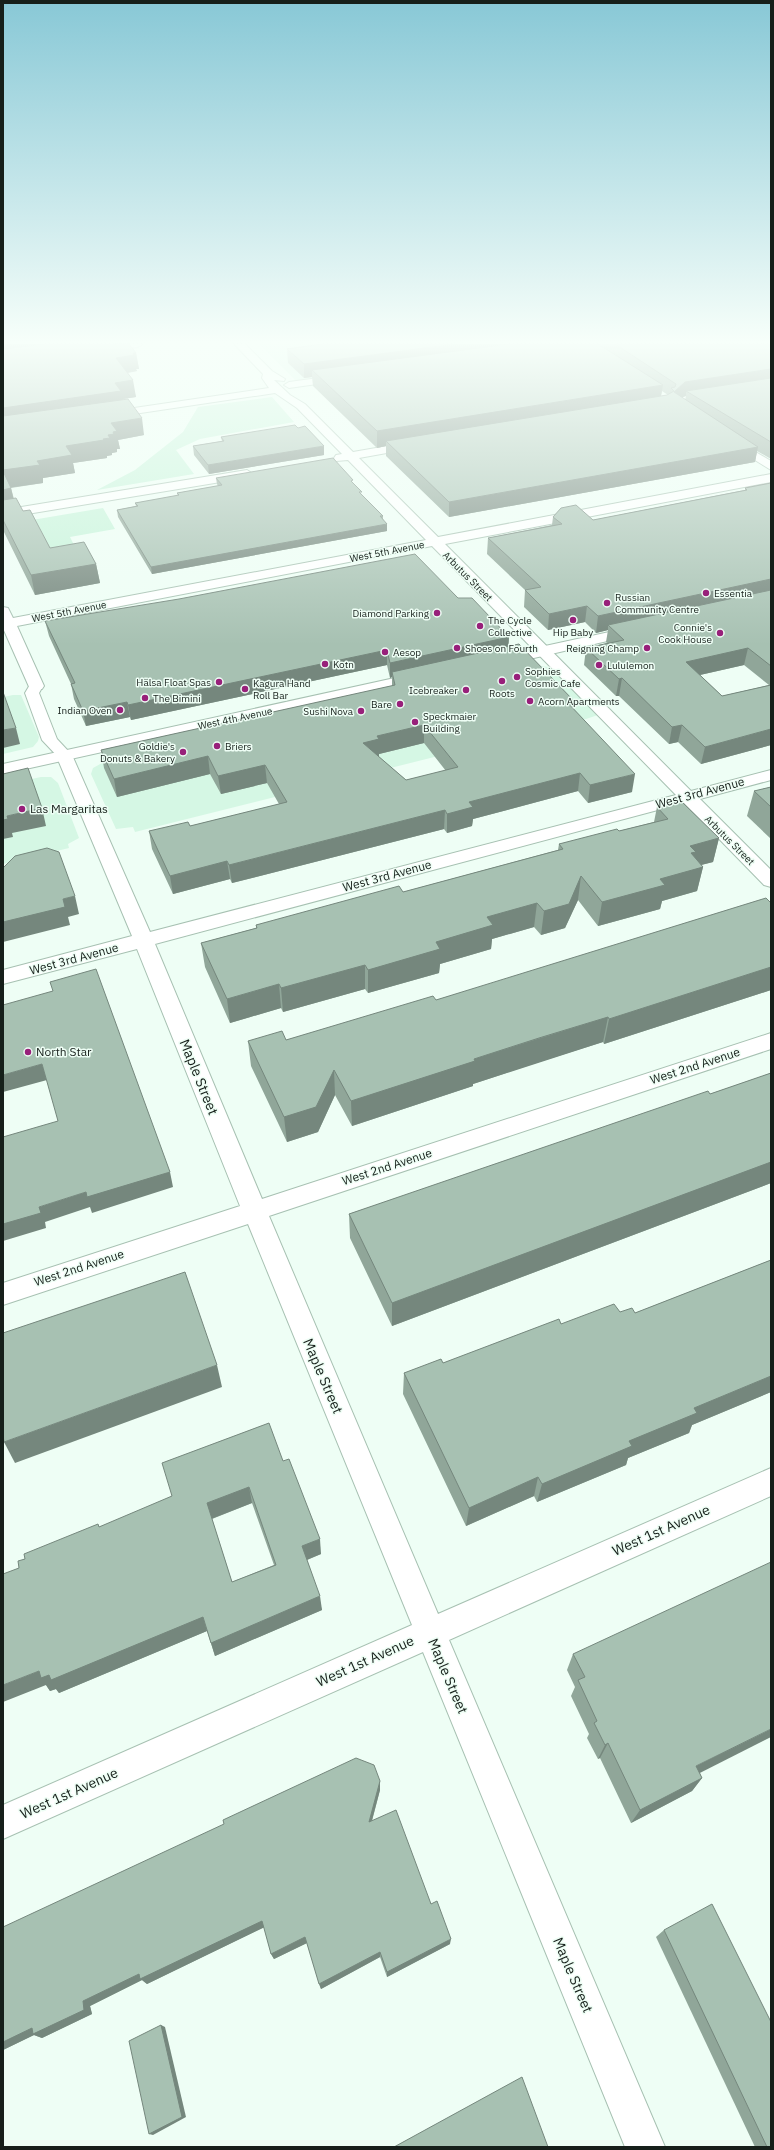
<svg xmlns="http://www.w3.org/2000/svg" width="774" height="2150" font-family="'IBM Plex Sans',sans-serif">
  <style>
    .built { fill: #d5f7e4 }
    .green { fill: #c5f3d9 }
    .lines { fill: none; stroke-linecap: round; stroke-linejoin: round }
    .pedestrian-casing { stroke: #a7c1b2; stroke-width: 2 }
    .minor-casing { stroke: #a7c1b2; stroke-width: 2 }
    .secondary-casing { stroke: #a7c1b2; stroke-width: 2 }
    .pedestrian { fill: #fff; fill-rule: evenodd }
    .minor { fill: #fff; fill-rule: evenodd }
    .secondary { fill: #fff; fill-rule: evenodd }
    .wall { fill: #90a699; fill-rule: evenodd }
    .shaded-wall { fill: #75877d }
    .building { fill: #a7c1b2; stroke: #75877d; fill-rule: evenodd }
    .poi-dot { fill: #98207a; stroke: #eefef5; stroke-width: 1.5 }
    .labels { text-anchor: middle; stroke-width: 3; stroke-linejoin: round; paint-order: stroke }
    .far-street-label { font-size: 10px; fill: #161f1a; stroke: #eefef5 }
    .far-poi-label { font-size: 10px; fill: #161f1a; stroke: #eefef5; text-anchor: start }
    .street-label { font-size: 12px; fill: #161f1a; stroke: #eefef5 }
    .poi-label { font-size: 12px; fill: #161f1a; stroke: #eefef5; text-anchor: start }
    .near-street-label { font-size: 14px; fill: #161f1a; stroke: #eefef5 }
  </style>
  <rect width="100%" height="100%" fill="#eefef5"/>
  <g class="built">
    <polygon points="259,344 397,344 422,363 296,381"/>
    <polygon points="542,666 554,668 598,715 586,719 135,832 133,827 116,829 91,774 93,768 102,763"/>
    <polygon points="13,695 21,695 39,737 38,741 33,747 3,754 3,697"/>
    <polygon points="41,777 51,777 58,783 79,838 68,844 69,848 3,864 3,785"/>
  </g>
  <g class="green">
    <polygon points="272,397 294,422 200,439 176,450 194,474 97,490 135,470 183,432 198,407"/>
    <polygon points="103,508 115,529 70,537 77,551 50,555 32,520"/>
  </g>
  <g class="lines">
    <defs>
      <polygon id="pedestrian" points="36,682 41,683 43,686 39,693 57,739 72,755 69,758 59,758 42,740 25,693 31,683"/>
      <g id="minor">
        <polygon points="116,344 143,344 138,347 101,352 96,349 97,347"/>
        <polygon points="234,344 245,344 272,371 285,379 284,381 274,380 290,395 305,404 353,452 416,441 420,443 422,445 420,447 359,458 438,537 771,474 771,482 445,544 691,791 771,770 771,780 700,799 771,870 771,887 764,885 684,803 155,944 262,1199 771,1033 771,1049 269,1216 438,1614 771,1468 771,1496 449,1640 665,2147 625,2147 423,1652 3,1839 3,1805 412,1625 248,1224 3,1305 3,1283 240,1206 137,949 3,984 3,970 132,936 56,755 58,751 70,751 72,755 150,932 676,795 432,546 17,626 44,686 42,689 30,689 3,628 3,607 8,608 13,618 426,540 348,460 336,461 334,458 336,455 342,454 297,408 275,393 107,418 101,415 107,412 269,388 262,378 263,374"/>
        <polygon points="341,375 345,376 346,378 345,380 289,388 284,385 289,382"/>
        <polygon points="730,437 771,461 771,470 726,442 724,440"/>
        <polygon points="247,470 253,474 251,477 3,518 3,510"/>
      </g>
      <g id="secondary">
        <polygon points="637,626 642,627 644,630 642,633 499,666 494,664 491,661 494,658 499,656"/>
        <polygon points="422,672 427,674 430,677 427,680 3,774 3,764"/>
      </g>
    </defs>
    <use href="#pedestrian" class="pedestrian-casing"/>
    <use href="#minor" class="minor-casing"/>
    <use href="#secondary" class="secondary-casing"/>
    <use href="#pedestrian" class="pedestrian"/>
    <use href="#minor" class="minor"/>
    <use href="#secondary" class="secondary"/>
  </g>
  <g class="wall">
    <polygon points="3,344 136,353 139,369 136,369 137,371 128,373 136,397 123,399 144,435 118,440 120,449 117,449 117,452 112,453 112,455 107,456 107,458 73,463 75,473 43,478 43,483 11,488 14,499 50,548 96,564 100,583 35,595 3,530"/>
    <path d="M322 344H771V459L757 451 755 462 449 517 386 456V446L377 448 313 386 312 377 304 378 288 363 287 349ZM662 391 668 395 661 396ZM686 396 685 400 682 397H683Z"/>
    <polygon points="298,428 324,455 209,474 194,455 193,446 222,441 221,437"/>
    <polygon points="216,478 353,483 362,495 383,516 383,519 387,531 152,574 118,517 117,510 136,506 135,503 178,496 177,493 218,486 217,484"/>
    <path d="M771 483V745L701 764 678 742 669 744 619 696H616L584 665 586 648 607 643 606 642 608 630 596 633 585 622 548 630 524 607 525 590 487 554 488 538 552 525 553 517 593 520 745 490V488ZM744 665 769 685 722 696 700 675Z"/>
    <path d="M458 598 509 637 508 647 574 701 573 708 632 792 588 803 578 791 473 819 472 826 447 833 444 829 232 883 230 879 173 894 152 849 149 831 190 826 279 804 267 783 221 794 210 774 117 797 104 768 101 750 392 686V677L390 678 387 665 131 720 130 717 86 726 74 699 71 684 49 636 45 621ZM424 743 446 771 406 780 379 757V754Z"/>
    <polygon points="771,787 771,839 747,816 754,791"/>
    <polygon points="657,807 719,838 713,862 701,865 703,867 697,891 662,901 660,909 598,926 578,900 565,928 541,935 534,927 492,939 491,949 440,964 439,973 368,993 365,989 283,1012 281,1008 230,1023 205,967 201,943 256,928 256,925 403,892 558,850 559,844 619,831 654,822"/>
    <polygon points="771,903 771,990 604,1044 603,1042 536,1063 473,1084 473,1086 352,1126 335,1095 318,1132 287,1142 251,1066 248,1041 286,1040 436,1000"/>
    <polygon points="771,1073 771,1183 392,1326 350,1238 349,1214 710,1094"/>
    <polygon points="771,1260 771,1392 692,1425 689,1433 628,1458 626,1465 537,1502 534,1496 466,1526 403,1394 404,1373 443,1363 561,1324 620,1312 635,1313"/>
    <path d="M283 1461 321 1554 307 1560 322 1610 215 1656 207 1631 59 1693 56 1689 50 1691 46 1685 19 1568 25 1559 99 1527ZM252 1503 274 1565 232 1582 212 1519Z"/>
    <polygon points="573,1654 700,1773 702,1778 692,1791 631,1823 600,1758 598,1759 587,1738 589,1734 571,1696 575,1687 567,1670"/>
    <polygon points="380,1781 380,1790 372,1821 431,1904 450,1944 387,1977 380,1957 321,1989 307,1943 274,1959 271,1954 264,1927 147,1984 142,1980 90,2006 92,2014 42,2038 34,2035 3,2050 3,1927"/>
    <polygon points="664,1930 771,2147 755,2147 656,1937"/>
  </g>
  <g class="shaded-wall">
    <polygon points="3,344 106,344 3,357"/>
    <polygon points="455,344 553,344 312,370 312,377 304,378 304,364"/>
    <polygon points="133,353 136,353 139,369 136,369 137,371 118,374 116,358"/>
    <polygon points="771,369 771,381 686,391 686,396 683,397 672,407 674,392 685,382"/>
    <polygon points="133,380 136,397 123,399 124,408 3,425 3,408 115,383"/>
    <polygon points="663,385 660,401 386,441 386,446 377,448 377,431"/>
    <polygon points="142,418 144,435 118,440 120,449 117,449 117,452 112,453 112,455 107,456 107,458 73,463 75,473 43,478 43,483 7,488 3,473 3,470 37,461 66,446 103,439 108,435 111,423"/>
    <polygon points="324,446 324,455 209,474 208,465"/>
    <polygon points="758,447 755,462 449,517 449,502"/>
    <polygon points="11,488 15,506 3,509 3,490"/>
    <polygon points="387,524 387,531 152,574 151,567"/>
    <polygon points="96,564 100,583 35,595 31,575"/>
    <polygon points="771,579 771,595 608,625 608,630 596,633 598,616"/>
    <polygon points="587,606 585,622 548,630 549,614"/>
    <polygon points="509,637 508,652 392,672 392,677 390,678 390,663"/>
    <polygon points="748,648 744,665 682,679 686,662"/>
    <polygon points="387,650 387,665 131,720 128,705"/>
    <polygon points="622,678 619,696 616,696 619,679"/>
    <polygon points="574,701 572,719 568,703"/>
    <polygon points="127,702 130,717 86,726 83,711"/>
    <polygon points="424,725 424,743 379,754 379,757 363,743 377,736"/>
    <polygon points="682,725 678,742 669,744 672,727"/>
    <polygon points="16,728 20,744 3,748 3,730"/>
    <polygon points="771,729 771,745 701,764 705,747"/>
    <polygon points="208,756 210,774 117,797 114,779"/>
    <polygon points="265,765 267,783 221,794 218,776"/>
    <polygon points="580,773 578,791 473,819 472,826 447,833 447,814 469,802"/>
    <polygon points="635,774 632,792 588,803 590,785"/>
    <polygon points="42,808 46,826 12,833 13,837 3,839 3,820 7,816"/>
    <polygon points="445,810 444,829 232,883 229,865"/>
    <polygon points="719,838 713,862 693,867 703,867 697,891 662,901 660,909 598,926 602,902 660,879 690,846"/>
    <polygon points="227,861 230,879 173,894 170,876"/>
    <polygon points="581,876 578,900 565,928 541,935 544,911"/>
    <polygon points="75,896 79,914 68,917 70,925 3,942 3,922 63,899"/>
    <polygon points="537,903 534,927 492,939 491,949 440,964 439,973 368,993 368,970 436,942 487,917"/>
    <polygon points="365,965 365,989 283,1012 281,988"/>
    <polygon points="771,967 771,990 604,1044 609,1019"/>
    <polygon points="279,984 281,1008 230,1023 227,999"/>
    <polygon points="608,1017 603,1042 473,1084 473,1086 352,1126 351,1101 474,1059"/>
    <polygon points="42,1064 47,1080 3,1092 3,1075"/>
    <polygon points="334,1070 335,1095 318,1132 287,1142 284,1117"/>
    <polygon points="771,1162 771,1183 392,1326 392,1303"/>
    <polygon points="170,1172 173,1187 92,1213 90,1207 45,1222 46,1228 3,1241 3,1224 39,1207 86,1192"/>
    <polygon points="217,1365 222,1387 15,1463 4,1442"/>
    <polygon points="771,1376 771,1392 692,1425 689,1433 628,1458 626,1465 537,1502 542,1484 629,1441 694,1408"/>
    <polygon points="538,1477 534,1496 466,1526 469,1508"/>
    <polygon points="249,1487 252,1503 211,1519 207,1503"/>
    <polygon points="320,1539 321,1554 304,1561 302,1546"/>
    <polygon points="320,1596 322,1610 215,1656 211,1643"/>
    <polygon points="203,1617 207,1631 59,1693 56,1689 50,1691 46,1685 3,1702 3,1685 39,1671"/>
    <polygon points="771,1729 771,1737 686,1780 696,1766"/>
    <polygon points="608,1743 600,1758 598,1759 605,1745"/>
    <polygon points="702,1778 692,1791 631,1823 640,1810"/>
    <polygon points="380,1781 380,1790 369,1831 369,1822"/>
    <polygon points="262,1921 265,1927 147,1984 142,1980 90,2006 92,2014 42,2038 34,2035 3,2050 3,2042 83,2001 139,1974"/>
    <polygon points="305,1937 307,1943 274,1959 271,1954"/>
    <polygon points="451,1939 450,1944 387,1977 387,1972"/>
    <polygon points="380,1952 380,1957 321,1989 319,1984"/>
    <polygon points="161,2025 165,2027 186,2117 153,2135 149,2134"/>
  </g>
  <g class="building">
    <polygon points="45,344 129,344 136,353 133,353 134,355 116,358 133,380 115,383 121,391 3,408 3,349"/>
    <polygon points="322,344 455,344 304,364 287,349"/>
    <polygon points="509,344 598,344 663,385 377,431 312,370"/>
    <polygon points="615,344 771,344 771,369 685,382 674,392 758,447 449,502 386,441 667,395 674,391 671,388 675,387 676,384"/>
    <polygon points="771,378 771,442 686,391"/>
    <polygon points="128,399 142,418 111,423 117,431 113,432 114,434 108,435 110,438 103,439 104,440 66,446 72,455 37,461 40,465 3,470 3,416"/>
    <polygon points="295,425 298,428 305,426 324,446 208,465 193,446 224,441 221,437"/>
    <polygon points="333,458 353,480 351,481 362,492 359,492 383,516 380,516 387,524 151,567 117,510 138,506 135,503 179,495 177,493 222,485 216,478"/>
    <polygon points="3,471 11,488 3,490"/>
    <polygon points="771,483 771,579 598,616 587,606 549,614 525,590 541,587 488,538 562,524 553,517 561,508 576,505 593,520 747,490 745,488"/>
    <polygon points="16,498 23,511 30,510 50,548 84,542 96,564 31,575 3,520 3,500"/>
    <polygon points="415,554 458,598 472,598 509,637 390,663 387,650 128,705 127,702 83,711 71,684 75,683 45,621 179,599"/>
    <polygon points="771,590 771,666 748,648 686,662 722,696 771,685 771,729 705,747 682,725 672,727 622,678 619,679 586,648 624,640 608,625"/>
    <path d="M519 644 574 701 568 703 635 774 590 785 580 773 469 802 473 807 447 814 445 810 229 865 227 861 170 876 149 831 188 822 190 826 287 802 265 765 218 776 208 756 114 779 101 750 395 685 392 672ZM424 725 458 767 406 780 363 743 379 739 377 736Z"/>
    <polygon points="3,692 16,728 3,730"/>
    <polygon points="28,768 42,808 7,816 8,819 3,820 3,774"/>
    <polygon points="771,787 771,807 754,791"/>
    <polygon points="681,801 719,838 690,846 696,852 691,853 703,867 660,879 665,885 602,902 581,876 569,904 544,911 537,903 487,917 493,925 436,942 440,949 368,970 365,965 281,988 279,984 227,999 201,943 257,928 256,925 399,886 403,892 563,849 559,844 617,829 619,831 668,819 657,807"/>
    <polygon points="47,848 59,852 75,896 63,899 65,907 3,922 3,868 15,856"/>
    <polygon points="766,898 771,903 771,967 609,1019 608,1017 539,1038 474,1059 475,1061 351,1101 334,1070 316,1107 284,1117 248,1041 282,1031 286,1040 433,996 436,1000"/>
    <polygon points="96,969 170,1172 87,1197 86,1192 39,1207 41,1213 3,1224 3,1137 58,1121 42,1064 3,1075 3,1005 53,991 50,982"/>
    <polygon points="771,1073 771,1162 392,1303 349,1214 708,1091 710,1094"/>
    <polygon points="771,1260 771,1376 694,1408 697,1413 629,1441 632,1446 542,1484 538,1477 469,1508 404,1373 441,1359 443,1363 559,1319 561,1324 614,1304 620,1312 632,1308 635,1313"/>
    <polygon points="185,1272 217,1365 4,1442 3,1436 3,1333"/>
    <path d="M269 1423 283 1461 289 1459 320 1539 302 1546 320 1596 211 1643 203 1617 51 1680 49 1675 41 1678 39 1671 3 1685V1574L19 1568 18 1561 25 1559 24 1554 98 1524 99 1527 172 1496 162 1463ZM249 1487 276 1565 232 1582 207 1503Z"/>
    <polygon points="771,1562 771,1729 696,1766 702,1778 640,1810 608,1743 605,1745 594,1723 597,1721 578,1680 585,1677 573,1654"/>
    <polygon points="356,1758 374,1765 380,1781 369,1822 396,1810 431,1904 437,1901 451,1939 387,1972 380,1952 319,1984 305,1937 271,1954 262,1921 140,1979 139,1974 83,2001 84,2010 33,2034 32,2028 3,2042 3,1927 224,1824 223,1820"/>
    <polygon points="712,1904 771,2022 771,2147 767,2147 664,1930"/>
    <polygon points="161,2025 182,2117 149,2134 129,2041"/>
    <polygon points="522,2077 548,2147 394,2147"/>
  </g>
  <linearGradient id="sky" x2="0" y2="1"><stop stop-color="#88c8d6"/><stop offset="0.53" stop-color="#f7fffa"/><stop offset="1" stop-color="#f7fffa" stop-opacity="0"/></linearGradient>
  <rect width="774" height="645" fill="url(#sky)"/>
  <g class="poi-dot">
    <circle cx="706" cy="593" r="4"/>
    <circle cx="607" cy="603" r="4"/>
    <circle cx="437" cy="613" r="4"/>
    <circle cx="573" cy="620" r="4"/>
    <circle cx="480" cy="626" r="4"/>
    <circle cx="720" cy="633" r="4"/>
    <circle cx="457" cy="648" r="4"/>
    <circle cx="647" cy="648" r="4"/>
    <circle cx="385" cy="652" r="4"/>
    <circle cx="325" cy="664" r="4"/>
    <circle cx="599" cy="665" r="4"/>
    <circle cx="517" cy="677" r="4"/>
    <circle cx="502" cy="681" r="4"/>
    <circle cx="219" cy="682" r="4"/>
    <circle cx="245" cy="689" r="4"/>
    <circle cx="466" cy="690" r="4"/>
    <circle cx="145" cy="698" r="4"/>
    <circle cx="530" cy="701" r="4"/>
    <circle cx="400" cy="704" r="4"/>
    <circle cx="120" cy="710" r="4"/>
    <circle cx="361" cy="711" r="4"/>
    <circle cx="415" cy="722" r="4"/>
    <circle cx="217" cy="746" r="4"/>
    <circle cx="183" cy="752" r="4"/>
    <circle cx="22" cy="809" r="4"/>
    <circle cx="28" cy="1052" r="4"/>
  </g>
  <g class="labels">
    <g class="far-street-label">
      <text transform="translate(387 551) rotate(-11)" y="4">West 5th Avenue</text>
      <text transform="translate(468 576) rotate(45)" y="4">Arbutus Street</text>
      <text transform="translate(69 611) rotate(-11)" y="4">West 5th Avenue</text>
      <text transform="translate(235 718) rotate(-12)" y="4">West 4th Avenue</text>
      <text transform="translate(730 840) rotate(45)" y="4">Arbutus Street</text>
    </g>
    <g class="far-poi-label">
      <text x="714" y="597">Essentia</text>
      <text x="615" y="601">Russian<tspan x="615" dy="12">Community Centre</tspan></text>
      <text x="429" y="617" text-anchor="end">Diamond Parking</text>
      <text x="488" y="624">The Cycle<tspan x="488" dy="12">Collective</tspan></text>
      <text x="712" y="631" text-anchor="end">Connie's<tspan x="712" dy="12">Cook House</tspan></text>
      <text x="573" y="636" text-anchor="middle">Hip Baby</text>
      <text x="465" y="652">Shoes on Fourth</text>
      <text x="639" y="652" text-anchor="end">Reigning Champ</text>
      <text x="393" y="656">Aesop</text>
      <text x="333" y="668">Kotn</text>
      <text x="607" y="669">Lululemon</text>
      <text x="525" y="675">Sophies<tspan x="525" dy="12">Cosmic Cafe</tspan></text>
      <text x="211" y="686" text-anchor="end">Hälsa Float Spas</text>
      <text x="253" y="687">Kagura Hand<tspan x="253" dy="12">Roll Bar</tspan></text>
      <text x="458" y="694" text-anchor="end">Icebreaker</text>
      <text x="502" y="697" text-anchor="middle">Roots</text>
      <text x="153" y="702">The Bimini</text>
      <text x="538" y="705">Acorn Apartments</text>
      <text x="392" y="708" text-anchor="end">Bare</text>
      <text x="112" y="714" text-anchor="end">Indian Oven</text>
      <text x="353" y="715" text-anchor="end">Sushi Nova</text>
      <text x="423" y="720">Speckmaier<tspan x="423" dy="12">Building</tspan></text>
      <text x="175" y="750" text-anchor="end">Goldie's<tspan x="175" dy="12">Donuts &amp; Bakery</tspan></text>
      <text x="225" y="750">Briers</text>
    </g>
    <g class="street-label">
      <text transform="translate(700 793) rotate(-15)" y="4">West 3rd Avenue</text>
      <text transform="translate(387 876) rotate(-15)" y="4">West 3rd Avenue</text>
      <text transform="translate(74 959) rotate(-15)" y="4">West 3rd Avenue</text>
      <text transform="translate(695 1066) rotate(-18)" y="4">West 2nd Avenue</text>
      <text transform="translate(387 1167) rotate(-18)" y="4">West 2nd Avenue</text>
      <text transform="translate(79 1268) rotate(-18)" y="4">West 2nd Avenue</text>
    </g>
    <g class="poi-label">
      <text x="30" y="813">Las Margaritas</text>
      <text x="36" y="1056">North Star</text>
    </g>
    <g class="near-street-label">
      <text transform="translate(199 1077) rotate(68)" y="5">Maple Street</text>
      <text transform="translate(323 1376) rotate(67)" y="5">Maple Street</text>
      <text transform="translate(661 1530) rotate(-24)" y="5">West 1st Avenue</text>
      <text transform="translate(365 1661) rotate(-24)" y="5">West 1st Avenue</text>
      <text transform="translate(448 1676) rotate(67)" y="5">Maple Street</text>
      <text transform="translate(69 1793) rotate(-24)" y="5">West 1st Avenue</text>
      <text transform="translate(573 1975) rotate(67)" y="5">Maple Street</text>
    </g>
  </g>
  <rect width="774" height="2150" fill="none" stroke="#161f1a" stroke-width="8"/>
</svg>
